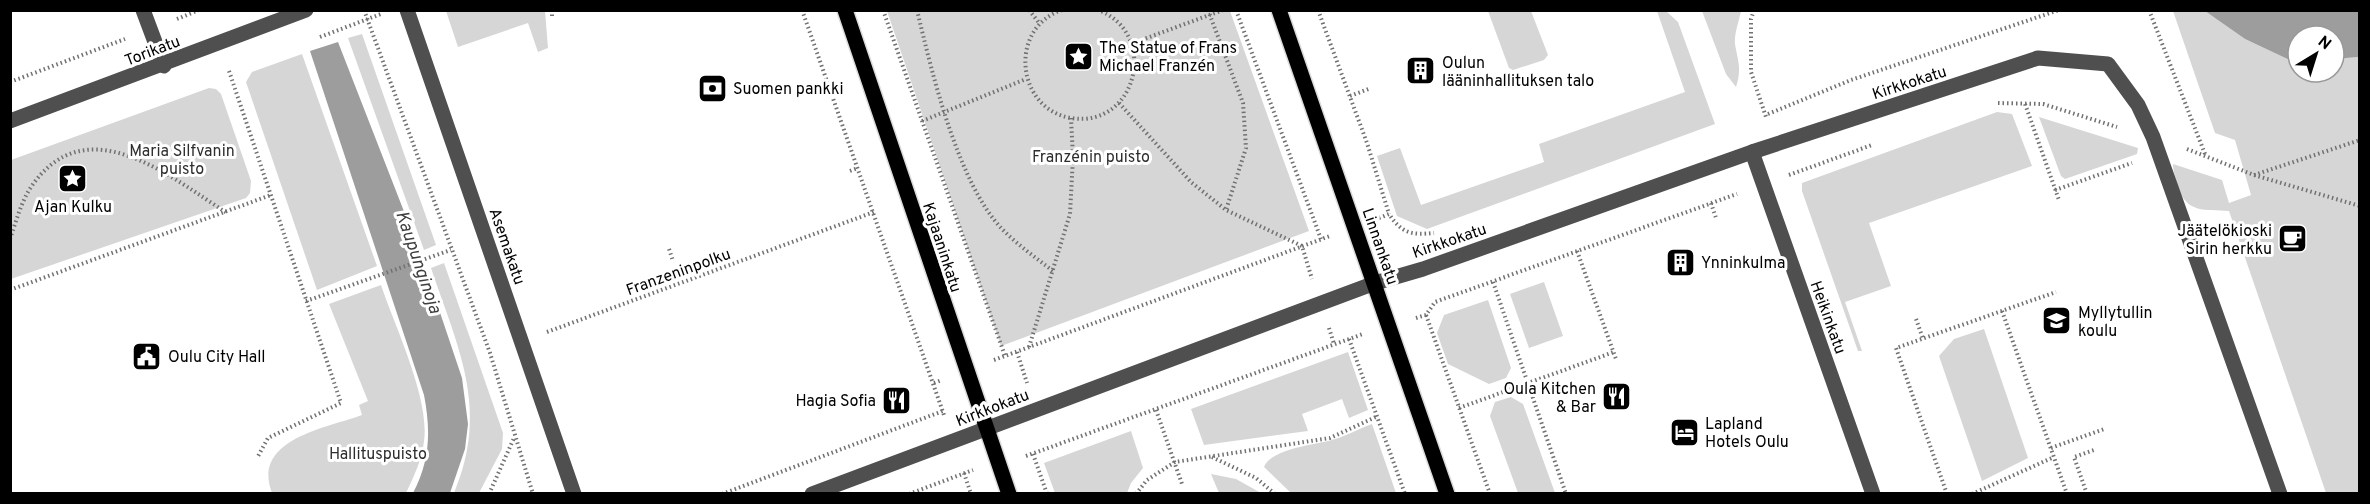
<svg xmlns="http://www.w3.org/2000/svg" width="2370" height="504" font-family="Overpass,sans-serif">
  <style>
    .green { fill: #d6d6d6 }
    .water { fill: #9d9d9d }
    .lines { fill: none; stroke-linecap: round; stroke-linejoin: round }
    .major-casing { stroke: #dbdbdb; stroke-width: 18 }
    .path { stroke: #717171; stroke-width: 4; stroke-dasharray: 1.5 3; stroke-linecap: butt }
    .minor { stroke: #4f4f4f; stroke-width: 15 }
    .major { stroke: #000; stroke-width: 15 }
    .labels { text-anchor: middle; stroke-width: 6; stroke-linejoin: round; paint-order: stroke }
    .poi-label { font-size: 16px; fill: #000; stroke: #fff; text-anchor: start }
    .street-label { font-size: 16px; fill: #000; stroke: #fff }
    .park-label { font-size: 16px; fill: #2d2d2d; stroke: #fff }
    .water-label { font-size: 18px; font-style: italic; fill: #3e3e3e; stroke: #fff }
  </style>
  <rect width="100%" height="100%" fill="#fff"/>
  <g class="green">
    <polygon points="446,11 545,11 548,48 538,52 528,23 458,47"/>
    <polygon points="887,11 1230,11 1309,231 1001,346"/>
    <polygon points="1488,11 1531,11 1548,55 1544,60 1513,70 1509,68"/>
    <polygon points="1657,11 1666,11 1678,22 1715,124 1427,229 1397,216 1377,156 1400,148 1421,205 1544,162 1539,144 1685,92"/>
    <path d="M1702 11H1741C1739 21 1734 34 1735 44 1738 62 1742 69 1736 87L1726 74Z"/>
    <path d="M2173 11H2205L2245 39 2292 61H2298V72H2334V59L2359 57V493H2326L2229 211C2205 209 2187 214 2178 187 2176 180 2173 171 2173 164L2222 180 2229 203 2251 195 2235 140 2215 133Z"/>
    <polygon points="362,34 436,245 424,250 348,38"/>
    <polygon points="302,54 377,266 317,290 246,82 252,72"/>
    <polygon points="209,88 216,89 221,94 251,181 250,193 246,198 11,279 11,160"/>
    <polygon points="1997,112 2012,114 2032,166 1869,223 1891,286 1845,302 1862,351 1858,351 1802,191 1802,183"/>
    <polygon points="2039,117 2138,148 2137,154 2065,179 2061,176"/>
    <path d="M444 263 503 433 502 449 479 493H454C490 409 458 348 431 268Z"/>
    <polygon points="1544,282 1563,336 1529,348 1510,294"/>
    <path d="M381 285C395 327 430 399 424 441 422 460 414 476 406 493H272C251 439 327 428 362 415L359 405 368 401 329 304Z"/>
    <polygon points="1488,300 1511,368 1506,378 1489,384 1448,364 1437,333 1444,315"/>
    <polygon points="1984,329 2028,458 1982,481 1939,356 1954,339"/>
    <polygon points="1348,352 1368,410 1349,418 1342,399 1302,414 1308,431 1204,445 1191,409"/>
    <polygon points="1511,397 1523,404 1555,493 1518,493 1490,416 1495,402"/>
    <path d="M1372 424 1396 493H1291L1264 467C1270 450 1311 445 1328 441 1343 438 1358 429 1372 424Z"/>
    <polygon points="1131,431 1143,468 1131,483 1127,493 1055,493 1044,463"/>
    <polygon points="1211,474 1236,479 1261,493 1219,493"/>
  </g>
  <g class="water">
    <polygon points="2205,11 2359,11 2359,57 2334,59 2334,36 2298,36 2298,61 2292,61 2245,39"/>
    <path d="M338 42 419 250 462 378 468 424 465 449 450 493H413C430 461 431 431 424 395L310 51Z"/>
  </g>
  <g class="lines">
    <defs>
      <g id="major">
        <polyline points="845,10 1009,494"/>
        <polyline points="1279,10 1447,494"/>
      </g>
    </defs>
    <use href="#major" class="major-casing"/>
    <g class="path">
      <polyline points="364,10 490,353 533,494"/>
      <polyline points="802,10 944,415"/>
      <polyline points="883,10 1005,356"/>
      <path d="M917 10C932 73 958 184 1003 230 1018 245 1036 258 1053 271"/>
      <polyline points="1029,10 1040,24"/>
      <path d="M1062 10C1008 28 1016 109 1071 118 1137 129 1160 33 1098 10"/>
      <polyline points="1208,10 1243,103 1246,148 1226,210"/>
      <polyline points="1236,10 1321,239"/>
      <polyline points="1318,10 1367,143 1389,214"/>
      <polyline points="1754,10 1751,19 1751,72 1766,117"/>
      <polyline points="2149,10 2205,154"/>
      <polyline points="552,16 552,10"/>
      <polyline points="177,19 199,10"/>
      <polyline points="320,37 381,14"/>
      <polyline points="1133,43 1223,10"/>
      <polyline points="229,71 341,403 268,438 257,458"/>
      <polyline points="10,82 125,39"/>
      <polyline points="1350,96 1371,88"/>
      <polyline points="1119,103 1191,182 1226,210 1302,246 1312,279"/>
      <polyline points="1998,103 2043,104 2117,127"/>
      <polyline points="2025,104 2059,200"/>
      <polyline points="1768,114 1851,80 2059,10"/>
      <polyline points="922,121 1026,79"/>
      <polyline points="2187,149 2254,175 2360,206"/>
      <polyline points="850,171 858,168"/>
      <polyline points="1789,175 1872,145"/>
      <polyline points="2254,175 2360,140"/>
      <polyline points="2055,190 2132,163"/>
      <polyline points="1711,203 1716,218"/>
      <path d="M1379 218 1389 214C1402 234 1412 235 1434 233"/>
      <path d="M10 239C16 222 21 202 31 187 86 106 169 176 227 213"/>
      <polyline points="669,249 673,261"/>
      <polyline points="1577,251 1616,359"/>
      <polyline points="1493,282 1566,494"/>
      <polyline points="10,290 271,195"/>
      <polyline points="306,301 451,250"/>
      <polyline points="2002,311 2067,494"/>
      <polyline points="1426,315 1490,494"/>
      <polyline points="1416,318 1426,315 1435,302 1737,194"/>
      <polyline points="1916,319 1923,339"/>
      <polyline points="1329,328 1334,344"/>
      <polyline points="547,332 874,212"/>
      <polyline points="1349,339 1405,494"/>
      <polyline points="1029,347 1070,214 1073,157 1071,118"/>
      <polyline points="1017,352 1027,383"/>
      <polyline points="994,360 1330,236"/>
      <polyline points="934,383 942,380"/>
      <polyline points="1459,408 1614,352"/>
      <polyline points="1156,410 1182,484"/>
      <polyline points="2051,448 2104,429"/>
      <polyline points="1033,454 1047,494"/>
      <polyline points="1026,456 1363,334"/>
      <polyline points="1212,457 1256,478 1275,494"/>
      <polyline points="964,473 971,494"/>
      <polyline points="489,494 514,438"/>
      <polyline points="722,494 943,411"/>
      <polyline points="909,494 973,470"/>
      <polyline points="1136,494 1147,480 1175,462 1330,438 1378,416"/>
      <polyline points="1947,494 1896,348 2056,292"/>
      <polyline points="1972,494 2054,457"/>
      <polyline points="2087,494 2074,457 2094,450"/>
    </g>
    <g class="minor">
      <polyline points="143,10 164,66"/>
      <polyline points="407,10 574,494"/>
      <polyline points="10,121 306,10"/>
      <polyline points="1752,152 1873,494"/>
      <polyline points="812,494 1375,283 1423,269 1752,152 2038,58 2108,64 2138,105 2153,137 2280,494"/>
    </g>
    <use href="#major" class="major"/>
  </g>
  <defs>
    <symbol id="sight-square" viewBox="-11 -11 22 22"><rect x="-9" y="-9" width="18" height="18" rx="4" fill="#000" stroke="#fff"/><path d="M0-6L1.8-2.2L6-1.7L2.9 1.2L3.7 5.4L0 3.3L-3.7 5.4L-2.9 1.2L-6-1.7L-1.8-2.2Z" fill="#fff"/></symbol>
    <symbol id="building-square" viewBox="-11 -11 22 22"><rect x="-9" y="-9" width="18" height="18" rx="4" fill="#000" stroke="#fff"/><path d="M-4-6H4V6H1V3H-1V6H-4ZM-2.5-4.3h1.7v1.8h-1.7ZM.8-4.3h1.7v1.8H.8ZM-2.5-1h1.7V.8h-1.7ZM.8-1h1.7V.8H.8Z" fill="#fff"/></symbol>
    <symbol id="bank-square" viewBox="-11 -11 22 22"><rect x="-9" y="-9" width="18" height="18" rx="4" fill="#000" stroke="#fff"/><path d="M-6-4H6V4H-6ZM0-2.3a2.3 2.3 0 1 0 0 4.6a2.3 2.3 0 1 0 0-4.6Z" fill="#fff"/></symbol>
    <symbol id="cafe-square" viewBox="-11 -11 22 22"><rect x="-9" y="-9" width="18" height="18" rx="4" fill="#000" stroke="#fff"/><path d="M-5.5-4.5H6V0H3Q3 3.5 0 3.5H-2.5Q-5.5 3.5-5.5 0ZM3-3.2v2h1.7v-2ZM-6 4.5H4V6H-6Z" fill="#fff"/></symbol>
    <symbol id="school-square" viewBox="-11 -11 22 22"><rect x="-9" y="-9" width="18" height="18" rx="4" fill="#000" stroke="#fff"/><path d="M0-5L7-2L0 1L-7-2ZM-4 1L0 2.5L4 1V4Q0 6-4 4Z" fill="#fff"/></symbol>
    <symbol id="civic-square" viewBox="-11 -11 22 22"><rect x="-9" y="-9" width="18" height="18" rx="4" fill="#000" stroke="#fff"/><path d="M-.6-6.5H3V-4.5H.6V-3L4-1V1h2V6H-6V1h2V-1L-.6-3ZM-1.2 2.5V6h2.4V2.5Z" fill="#fff"/></symbol>
    <symbol id="restaurant-square" viewBox="-11 -11 22 22"><rect x="-9" y="-9" width="18" height="18" rx="4" fill="#000" stroke="#fff"/><path d="M-5-6h1v4h1v-4h1v4h1v-4h1v5L-1.5 .5V6h-2V.5L-5-1ZM5-6V6H3V1.5H1.5Q1.5-4 5-6Z" fill="#fff"/></symbol>
    <symbol id="hotel-square" viewBox="-11 -11 22 22"><rect x="-9" y="-9" width="18" height="18" rx="4" fill="#000" stroke="#fff"/><path d="M-6-4.5h1.5V1H6V5H4.5V3h-9V5H-6ZM-4 0a1.8 1.8 0 1 1 3.6 0ZM.5 0V-2.5h3Q6-2.5 6 0Z" fill="#fff"/></symbol>
  </defs>
  <g fill-rule="evenodd">
    <use href="#sight-square" x="1062" y="40" width="33" height="33"/>
    <use href="#building-square" x="1404" y="54" width="33" height="33"/>
    <use href="#bank-square" x="696" y="72" width="33" height="33"/>
    <use href="#sight-square" x="56" y="162" width="33" height="33"/>
    <use href="#cafe-square" x="2276" y="222" width="33" height="33"/>
    <use href="#building-square" x="1664" y="246" width="33" height="33"/>
    <use href="#school-square" x="2040" y="304" width="33" height="33"/>
    <use href="#civic-square" x="130" y="340" width="33" height="33"/>
    <use href="#restaurant-square" x="1600" y="380" width="33" height="33"/>
    <use href="#restaurant-square" x="880" y="384" width="33" height="33"/>
    <use href="#hotel-square" x="1668" y="416" width="33" height="33"/>
  </g>
  <g class="labels">
    <g class="poi-label">
      <text x="1099" y="53">The Statue of Frans<tspan x="1099" dy="18">Michael Franzén</tspan></text>
      <text x="1442" y="68">Oulun<tspan x="1442" dy="18">lääninhallituksen talo</tspan></text>
      <text x="733" y="94">Suomen pankki</text>
      <text x="73" y="212" text-anchor="middle">Ajan Kulku</text>
      <text x="2272" y="236" text-anchor="end">Jäätelökioski<tspan x="2272" dy="18">Sirin herkku</tspan></text>
      <text x="1701" y="268">Ynninkulma</text>
      <text x="2078" y="318">Myllytullin<tspan x="2078" dy="18">koulu</tspan></text>
      <text x="168" y="362">Oulu City Hall</text>
      <text x="1596" y="394" text-anchor="end">Oula Kitchen<tspan x="1596" dy="18">&amp; Bar</tspan></text>
      <text x="876" y="406" text-anchor="end">Hagia Sofia</text>
      <text x="1705" y="429">Lapland<tspan x="1705" dy="18">Hotels Oulu</tspan></text>
    </g>
    <g class="street-label">
      <text transform="translate(152 50) rotate(-21)" y="6">Torikatu</text>
      <text transform="translate(1909 82) rotate(-18)" y="6">Kirkkokatu</text>
      <text transform="translate(1449 240) rotate(-19)" y="6">Kirkkokatu</text>
      <text transform="translate(508 246) rotate(71)" y="6">Asemakatu</text>
      <text transform="translate(1381 246) rotate(71)" y="6">Linnankatu</text>
      <text transform="translate(943 247) rotate(72)" y="6">Kajaaninkatu</text>
      <text transform="translate(678 271) rotate(-20)" y="6">Franzeninpolku</text>
      <text transform="translate(1829 317) rotate(70)" y="6">Heikinkatu</text>
      <text transform="translate(992 407) rotate(-21)" y="6">Kirkkokatu</text>
    </g>
    <g class="park-label">
      <text x="182" y="156">Maria Silfvanin<tspan x="182" dy="18">puisto</tspan></text>
      <text x="1091" y="162">Franzénin puisto</text>
      <text x="378" y="459">Hallituspuisto</text>
    </g>
    <g class="water-label">
      <text transform="translate(419 262) rotate(71)" y="6">Kaupunginoja</text>
    </g>
  </g>
  <rect width="2370" height="504" fill="none" stroke="#000000" stroke-width="24"/>
  <g transform="translate(2316 54) rotate(38)"><circle r="28" fill="#ffffff" stroke="#999999" stroke-width="1.5"/>
  <path d="M0-4.5L10 22L0 15L-10 22Z" fill="#000000"/>
  <text y="-9" font-size="16" font-weight="bold" text-anchor="middle" fill="#000000">N</text>
  </g>
</svg>
